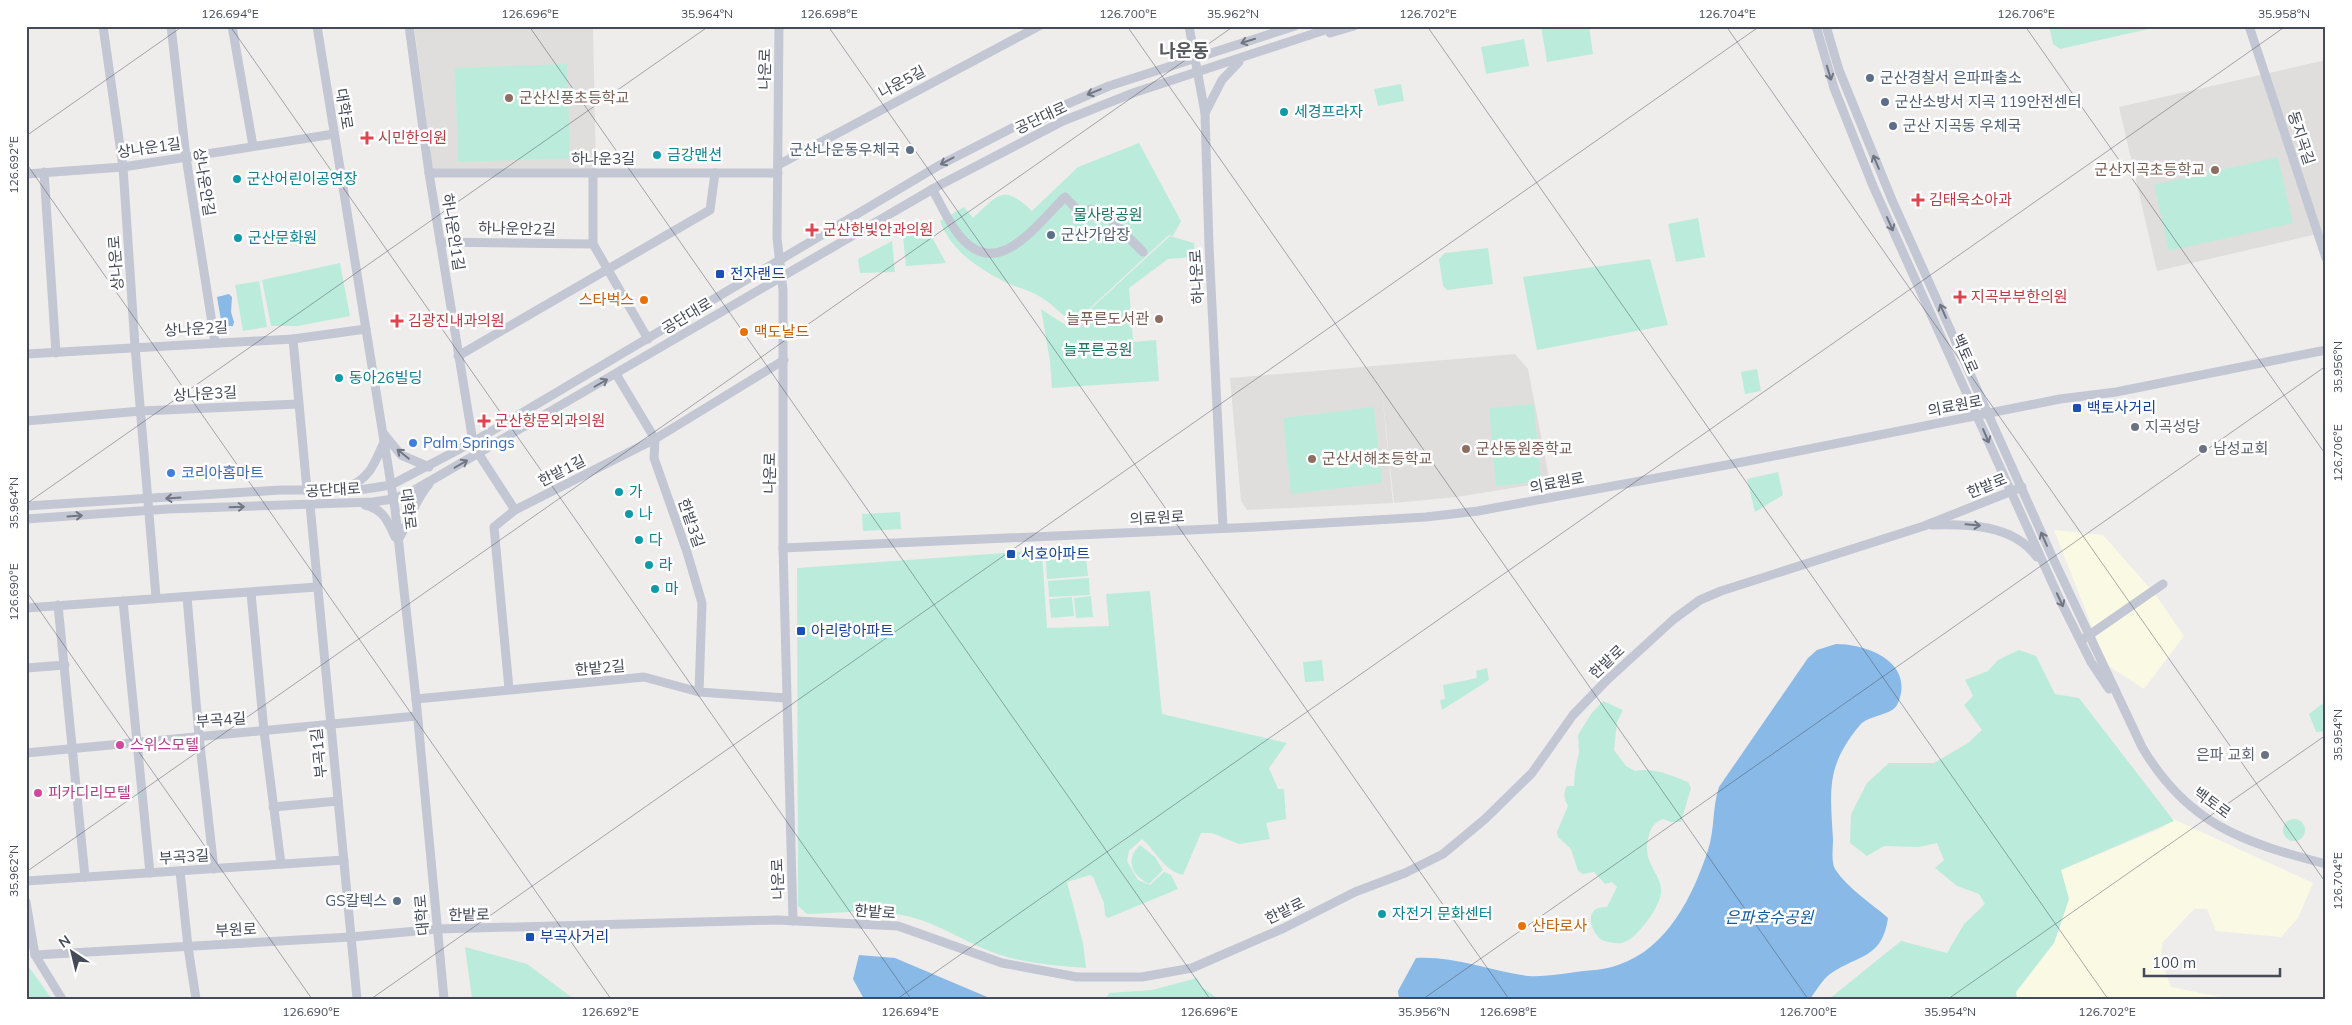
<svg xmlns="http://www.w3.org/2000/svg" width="2352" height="1025" font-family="Mulish,'Noto Sans KR',sans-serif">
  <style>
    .commercial { fill: #fafae4 }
    .education { fill: #e0dedd }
    .green { fill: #bbecdb }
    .water { fill: #89b9e7 }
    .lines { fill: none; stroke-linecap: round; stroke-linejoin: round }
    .minor { stroke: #c2c7d3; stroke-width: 9 }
    .oneway { stroke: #717683 }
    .ticks { fill: none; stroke: #454a58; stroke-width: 1; stroke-opacity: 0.45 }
    .service-dot { fill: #5c6f8a; stroke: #fff; stroke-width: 2 }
    .education-dot { fill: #8d6e63; stroke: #fff; stroke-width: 2 }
    .culture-dot { fill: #0f9aa8; stroke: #fff; stroke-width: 2 }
    .health-dot { fill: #e0444e; stroke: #fff; stroke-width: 2 }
    .transit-dot { fill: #1a4fb4; stroke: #fff; stroke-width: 2 }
    .food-dot { fill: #e8710a; stroke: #fff; stroke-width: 2 }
    .worship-dot { fill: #6b7280; stroke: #fff; stroke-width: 2 }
    .shop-dot { fill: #3f7fe0; stroke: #fff; stroke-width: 2 }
    .hotel-dot { fill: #d1479c; stroke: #fff; stroke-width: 2 }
    .labels { text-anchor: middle; stroke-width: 5; stroke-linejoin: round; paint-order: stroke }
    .street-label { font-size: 15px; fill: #454a58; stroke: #fff }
    .service-label { font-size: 15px; fill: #4e5e75; stroke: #fff; text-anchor: start }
    .education-label { font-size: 15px; fill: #785e54; stroke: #fff; text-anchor: start }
    .culture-label { font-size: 15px; fill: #0d838f; stroke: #fff; text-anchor: start }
    .health-label { font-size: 15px; fill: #be3a42; stroke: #fff; text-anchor: start }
    .park-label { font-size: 15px; fill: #1a7561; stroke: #fff }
    .transit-label { font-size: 15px; fill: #164399; stroke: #fff; text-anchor: start }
    .food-label { font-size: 15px; fill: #c56008; stroke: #fff; text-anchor: start }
    .worship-label { font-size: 15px; fill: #5b616d; stroke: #fff; text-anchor: start }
    .shop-label { font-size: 15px; fill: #366cbe; stroke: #fff; text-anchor: start }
    .hotel-label { font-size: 15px; fill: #b23c85; stroke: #fff; text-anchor: start }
    .water-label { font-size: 16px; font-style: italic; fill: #125a9e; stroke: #fff }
    .quarter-label { font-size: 18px; font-weight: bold; fill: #595a60; stroke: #fff }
    .neatline { fill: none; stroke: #454a58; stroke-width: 2 }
    .ticks-label { font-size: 12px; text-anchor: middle; fill: #454a58 }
  </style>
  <rect width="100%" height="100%" fill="#efecec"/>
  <g class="commercial">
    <polygon points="2054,530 2103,535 2155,594 2184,636 2144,689 2107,665"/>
    <polygon points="2173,819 2313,883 2298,918 2281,937 2216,931 2207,909 2194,909 2162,943 2161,961 2171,987 2230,999 2017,999 2016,992 2054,943 2069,899 2061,870 2162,828"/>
  </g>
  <g class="education">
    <polygon points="414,26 593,26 596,169 433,170"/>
    <polygon points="2326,60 2326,232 2157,271 2119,107"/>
    <polygon points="1515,354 1528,369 1550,482 1457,497 1394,503 1381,382 1393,503 1247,510 1241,501 1230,378"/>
  </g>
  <g class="green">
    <polygon points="1541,26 1589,26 1593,54 1547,62"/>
    <polygon points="2049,26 2152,26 2153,28 2060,49 2053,44"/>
    <polygon points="1524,39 1529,66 1486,74 1481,47"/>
    <polygon points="567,64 570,158 458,162 455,68"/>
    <polygon points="1401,84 1404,101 1378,106 1374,89"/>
    <path d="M1139 143 1181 221 1173 236 1169 235 1074 323C1061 315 1051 302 1037 295 1027 289 1015 287 1005 282 978 268 951 251 940 221L964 207 973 218C999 194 1003 184 1032 211L1078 167Z"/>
    <polygon points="2278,157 2293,223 2169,251 2154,185"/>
    <polygon points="1698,218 1705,257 1676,262 1668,224"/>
    <polygon points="925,224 946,263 906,266 903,236"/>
    <polygon points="1170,236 1194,243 1195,257 1168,259 1129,288 1133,342 1156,340 1159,381 1052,388 1050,361 1041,309 1070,328"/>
    <polygon points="892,241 895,272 860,273 858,259"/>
    <polygon points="1488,248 1493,284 1447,290 1443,286 1439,259 1445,253"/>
    <polygon points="1650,259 1668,325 1537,350 1523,277"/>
    <polygon points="340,263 350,316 298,326 271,326 262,280"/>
    <polygon points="259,281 267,327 243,331 235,285"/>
    <polygon points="1757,369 1761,391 1745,394 1741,372"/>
    <polygon points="1534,404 1541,482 1496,486 1489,408"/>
    <polygon points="1374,407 1382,483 1291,494 1283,418"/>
    <polygon points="1778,472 1783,495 1755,512 1747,479"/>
    <polygon points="900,512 901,529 863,531 862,514"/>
    <path d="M1030 551 1042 553 1047 628 1109 626 1106 594 1150 591 1162 714 1287 743 1269 768 1278 789H1284L1286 819 1266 823 1270 839 1239 844 1212 833H1201L1183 875C1163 870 1157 852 1142 839L1129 851 1127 861 1138 880 1150 885 1164 872 1171 875 1178 889 1108 918 1105 915 1104 903 1093 877 1090 875 1067 882 1083 943 1086 968C1060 966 1033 964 1007 957 971 947 939 922 902 915 871 909 838 913 807 914L798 906 797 568Z"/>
    <polygon points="1086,557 1088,576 1047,579 1046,560"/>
    <polygon points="1089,578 1090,595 1049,597 1048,581"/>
    <polygon points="1091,596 1093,617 1076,618 1074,598"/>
    <polygon points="1072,597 1074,616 1051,618 1049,599"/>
    <polygon points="2019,650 2036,656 2055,694 2079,698 2174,821 2061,870 2069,899 2054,943 2016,992 2017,999 1829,999 1901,941 1947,953 1964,924 1985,904 1979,894 1957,886 1935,868 1944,860 1937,843 1919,847 1884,846 1867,856 1850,843 1851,814 1867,783 1889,763 1934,763 1968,743 1982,730 1964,705 1973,696 1965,680 1988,671 1998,660"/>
    <polygon points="1322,660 1324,681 1305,682 1303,662"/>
    <polygon points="1487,668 1489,680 1442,710 1440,700 1445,699 1443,685 1477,678 1476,671"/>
    <path d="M1603 701 1623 710 1617 722 1614 750 1626 766 1635 771C1652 767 1671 775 1688 782L1691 788 1681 822H1671L1663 819C1655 822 1651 827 1649 835 1640 863 1663 874 1661 893 1660 907 1636 940 1622 943 1615 944 1606 942 1600 939 1588 927 1585 906 1607 907L1617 887 1612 882 1605 884 1594 872 1583 874 1578 871 1571 849 1558 837 1557 832 1568 806C1564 799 1563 793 1567 786H1574L1575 771 1579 752 1578 735 1591 714Z"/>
    <polygon points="2326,701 2326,731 2316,732 2309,714"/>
    <circle cx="2294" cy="830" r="11"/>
    <path d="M1140 845 1155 857 1163 870 1149 884C1131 875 1125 859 1140 845Z"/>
    <polygon points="465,947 527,964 574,999 472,999"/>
    <polygon points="26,963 52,999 26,999"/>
    <polygon points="1197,978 1202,987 1218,999 1106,999 1109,993 1152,990"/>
  </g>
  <g class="water">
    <polygon points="229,294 232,297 231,312 234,322 233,326 222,326 217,297"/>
    <path d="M1836 644C1867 644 1915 662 1898 703 1893 716 1870 714 1860 725 1826 766 1830 789 1833 839 1833 847 1831 862 1835 869 1848 889 1870 902 1888 918 1882 959 1859 954 1830 974 1822 980 1816 991 1810 999H1399L1398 991 1416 958C1454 956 1490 971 1528 976 1544 977 1560 974 1576 972 1590 970 1604 970 1618 965 1667 949 1693 896 1708 850 1715 829 1712 808 1719 787L1808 658 1817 650Z"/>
    <polygon points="859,955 895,958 992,999 864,999 853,979"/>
  </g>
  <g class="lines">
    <g class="minor">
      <polyline points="103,26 123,167 135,346 156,597"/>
      <polyline points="171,26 186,157 215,342"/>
      <polyline points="232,26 253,146"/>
      <polyline points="317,26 395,509 416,699 444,999"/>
      <polyline points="409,26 429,173 473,442"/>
      <polyline points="779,26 777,238 783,290 783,548 793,921"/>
      <polyline points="1189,26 1205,113 1209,246 1223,528"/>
      <polyline points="1816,26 1834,88 1873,186 2060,600 2091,662 2109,689"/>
      <path d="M1826 26 1839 70 1892 200 2051 554 2142 747C2188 825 2243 842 2326 864"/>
      <polyline points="2249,26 2326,258"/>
      <polyline points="1330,33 1354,26"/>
      <polyline points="1205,113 1222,80 1239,62"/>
      <polyline points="778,165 1039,26"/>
      <polyline points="44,172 56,353"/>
      <polyline points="429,173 778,173"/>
      <polyline points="593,173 593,244"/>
      <polyline points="26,174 123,167 334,134"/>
      <path d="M932 189C941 204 948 222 959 235 997 283 1036 225 1065 197L1082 215 1091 209 1106 215 1143 252"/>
      <polyline points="440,242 593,244 648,339"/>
      <polyline points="293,339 307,490"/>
      <polyline points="26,354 293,339 366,329"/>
      <polyline points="458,356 710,210 715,173"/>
      <polyline points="616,374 655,439 654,458 687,552 702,603 699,692"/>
      <polyline points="26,421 141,411 298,404"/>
      <polyline points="384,434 401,455 429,467"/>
      <polyline points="478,453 515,510"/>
      <path d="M347 488C371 477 374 464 384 442"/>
      <polyline points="310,505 357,999"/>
      <path d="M365 505C383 509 388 521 395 537"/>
      <polyline points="26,506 281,490 359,490 391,485 473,442 938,166 1016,126 1109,86 1295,26"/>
      <polyline points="26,519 168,509 373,502 393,499 411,492 463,462 938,186 1063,121 1133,93 1337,26"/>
      <path d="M1932 525C1967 524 2013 524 2037 557"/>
      <path d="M398 540C410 521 414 501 429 484"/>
      <polyline points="783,548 1256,527 1426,517 1478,511 1748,461 2060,399 2116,392 2326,350"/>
      <polyline points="251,593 264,731 281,864"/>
      <polyline points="187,597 199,736 214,869"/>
      <polyline points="123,601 150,873"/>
      <polyline points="58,605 85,877"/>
      <polyline points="26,608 317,587"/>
      <polyline points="2085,638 2163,584"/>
      <polyline points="26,668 65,665"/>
      <polyline points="509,689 494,527 515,510 655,439 784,360"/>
      <polyline points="416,699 644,677 699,692 786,698"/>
      <polyline points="26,753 417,716"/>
      <polyline points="273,807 338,801"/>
      <polyline points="180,871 188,947 196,999"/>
      <polyline points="26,881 344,860"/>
      <polyline points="26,902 35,955 62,999"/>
      <polyline points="35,955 351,937 438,929 777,920 898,926 1002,963 1077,977 1142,977 1192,968 1284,928 1355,892 1405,873 1443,854 1485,819 1532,773 1573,715 1606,681 1674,619 1700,600 1721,591 1924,526 2022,487"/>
    </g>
  </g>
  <defs><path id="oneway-shaft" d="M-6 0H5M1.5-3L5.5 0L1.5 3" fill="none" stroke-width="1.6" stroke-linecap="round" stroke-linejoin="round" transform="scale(1.25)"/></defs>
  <g class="oneway">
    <use href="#oneway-shaft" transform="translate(1248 41) rotate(163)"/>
    <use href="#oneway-shaft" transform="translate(1829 73) rotate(73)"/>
    <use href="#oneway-shaft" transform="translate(1094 92) rotate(158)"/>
    <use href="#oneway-shaft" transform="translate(947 161) rotate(152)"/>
    <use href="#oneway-shaft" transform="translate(1876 162) rotate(-113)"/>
    <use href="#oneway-shaft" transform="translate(1890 224) rotate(66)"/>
    <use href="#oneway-shaft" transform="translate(1943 311) rotate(-114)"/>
    <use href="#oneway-shaft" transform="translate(601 383) rotate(-30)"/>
    <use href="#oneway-shaft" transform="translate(1986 436) rotate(67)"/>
    <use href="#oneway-shaft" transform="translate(403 454) rotate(-141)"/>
    <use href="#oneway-shaft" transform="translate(461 464) rotate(-30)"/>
    <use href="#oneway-shaft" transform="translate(173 498) rotate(176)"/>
    <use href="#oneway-shaft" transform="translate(237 507) rotate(-2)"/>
    <use href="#oneway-shaft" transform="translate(75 516) rotate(-4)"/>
    <use href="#oneway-shaft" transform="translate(1973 525) rotate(5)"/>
    <use href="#oneway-shaft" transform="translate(2044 539) rotate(-114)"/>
    <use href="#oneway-shaft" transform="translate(2060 600) rotate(65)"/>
  </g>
  <path class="ticks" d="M230 26 911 999M529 26 1210 999M828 26 1509 999M1127 26 1808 999M1427 26 2108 999M1726 26 2326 883M2025 26 2326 455M2325 26 2326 28M26 136 183 26M26 163 611 999M26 504 709 26M26 591 312 999M26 872 1234 26M371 999 1760 26M897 999 2286 26M1423 999 2326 366M1948 999 2326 735"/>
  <g class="service-dot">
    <circle cx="1870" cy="78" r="5"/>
    <circle cx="1885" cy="102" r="5"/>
    <circle cx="1893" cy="126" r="5"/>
    <circle cx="910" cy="150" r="5"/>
    <circle cx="1051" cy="235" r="5"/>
    <circle cx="397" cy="901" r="5"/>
  </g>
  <g class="education-dot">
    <circle cx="509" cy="98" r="5"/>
    <circle cx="2215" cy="170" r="5"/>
    <circle cx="1159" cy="319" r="5"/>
    <circle cx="1466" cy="449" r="5"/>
    <circle cx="1312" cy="459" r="5"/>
  </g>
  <g class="culture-dot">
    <circle cx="1284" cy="112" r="5"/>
    <circle cx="657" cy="155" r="5"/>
    <circle cx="237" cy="179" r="5"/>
    <circle cx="238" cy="238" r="5"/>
    <circle cx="339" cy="378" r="5"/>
    <circle cx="619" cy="492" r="5"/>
    <circle cx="629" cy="514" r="5"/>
    <circle cx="639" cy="540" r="5"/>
    <circle cx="649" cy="565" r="5"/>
    <circle cx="655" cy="589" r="5"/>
    <circle cx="1382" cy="914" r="5"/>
  </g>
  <g class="health-dot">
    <path d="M364.5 130.5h5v5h5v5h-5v5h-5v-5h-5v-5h5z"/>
    <path d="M1915.5 192.5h5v5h5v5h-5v5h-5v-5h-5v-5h5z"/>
    <path d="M809.5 222.5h5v5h5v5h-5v5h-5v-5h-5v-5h5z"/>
    <path d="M1957.5 289.5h5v5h5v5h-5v5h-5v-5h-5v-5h5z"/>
    <path d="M394.5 313.5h5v5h5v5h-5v5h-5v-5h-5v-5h5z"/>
    <path d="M481.5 413.5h5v5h5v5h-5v5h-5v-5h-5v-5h5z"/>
  </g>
  <g class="transit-dot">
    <rect x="715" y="269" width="10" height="10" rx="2.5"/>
    <rect x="2072" y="403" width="10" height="10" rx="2.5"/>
    <rect x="1006" y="549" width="10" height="10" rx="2.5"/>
    <rect x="796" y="626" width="10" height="10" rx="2.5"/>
    <rect x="525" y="932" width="10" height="10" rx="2.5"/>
  </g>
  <g class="food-dot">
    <circle cx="644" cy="300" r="5"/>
    <circle cx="744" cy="332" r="5"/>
    <circle cx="1522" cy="926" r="5"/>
  </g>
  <g class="worship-dot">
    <circle cx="2135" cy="427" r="5"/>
    <circle cx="2203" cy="449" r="5"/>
    <circle cx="2265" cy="755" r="5"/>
  </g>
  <g class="shop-dot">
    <circle cx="413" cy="443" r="5"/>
    <circle cx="171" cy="473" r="5"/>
  </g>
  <g class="hotel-dot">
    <circle cx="120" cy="745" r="5"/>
    <circle cx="38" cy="793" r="5"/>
  </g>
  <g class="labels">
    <g class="street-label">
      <text transform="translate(765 69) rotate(-89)" y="5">나운로</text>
      <text transform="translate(902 82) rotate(-28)" y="5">나운5길</text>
      <text transform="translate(344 109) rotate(81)" y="5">대학로</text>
      <text transform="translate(1041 118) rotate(-25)" y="5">공단대로</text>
      <text transform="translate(2301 138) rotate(72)" y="5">동지곡길</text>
      <text transform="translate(149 148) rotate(-8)" y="5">상나운1길</text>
      <text x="603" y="164">하나운3길</text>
      <text transform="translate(204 182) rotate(81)" y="5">상나운안길</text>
      <text transform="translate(517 229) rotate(1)" y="5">하나운안2길</text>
      <text transform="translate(453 232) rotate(81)" y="5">하나운안1길</text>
      <text transform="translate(116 263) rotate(-94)" y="5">상나운로</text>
      <text transform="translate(1197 277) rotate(-93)" y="5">하나운로</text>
      <text transform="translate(687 316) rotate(-31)" y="5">공단대로</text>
      <text transform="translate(196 329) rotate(-3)" y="5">상나운2길</text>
      <text transform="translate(1965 354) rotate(66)" y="5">백토로</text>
      <text transform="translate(205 394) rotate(-3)" y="5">상나운3길</text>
      <text transform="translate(1955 406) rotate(-11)" y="5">의료원로</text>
      <text transform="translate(562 471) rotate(-27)" y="5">한밭1길</text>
      <text transform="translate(770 473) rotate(-89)" y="5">나운로</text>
      <text transform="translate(1557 483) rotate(-11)" y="5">의료원로</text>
      <text transform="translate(1987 486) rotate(-22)" y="5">한밭로</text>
      <text transform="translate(333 490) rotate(-3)" y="5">공단대로</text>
      <text transform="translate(408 509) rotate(83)" y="5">대학로</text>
      <text transform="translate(1157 518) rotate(-3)" y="5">의료원로</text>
      <text transform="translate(691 523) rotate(71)" y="5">한밭3길</text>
      <text transform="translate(1607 662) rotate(-43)" y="5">한밭로</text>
      <text transform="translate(600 668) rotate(-5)" y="5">한밭2길</text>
      <text transform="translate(221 720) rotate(-4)" y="5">부곡4길</text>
      <text transform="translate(319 753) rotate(-96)" y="5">부곡1길</text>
      <text transform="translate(2212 803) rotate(36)" y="5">백토로</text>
      <text transform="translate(184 857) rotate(-4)" y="5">부곡3길</text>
      <text transform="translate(778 879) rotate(-92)" y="5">나운로</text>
      <text transform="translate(1285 911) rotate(-26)" y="5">한밭로</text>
      <text transform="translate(875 912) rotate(4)" y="5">한밭로</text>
      <text transform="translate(422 915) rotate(-95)" y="5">대학로</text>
      <text transform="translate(469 915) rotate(-1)" y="5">한밭로</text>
      <text transform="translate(236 930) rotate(-3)" y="5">부원로</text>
    </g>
    <g class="service-label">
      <text x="1880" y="83">군산경찰서 은파파출소</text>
      <text x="1895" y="107">군산소방서 지곡 119안전센터</text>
      <text x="1903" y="131">군산 지곡동 우체국</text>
      <text x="900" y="155" text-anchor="end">군산나운동우체국</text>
      <text x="1061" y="240">군산가압장</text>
      <text x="387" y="906" text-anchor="end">GS칼텍스</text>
    </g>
    <g class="education-label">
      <text x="519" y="103">군산신풍초등학교</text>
      <text x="2205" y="175" text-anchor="end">군산지곡초등학교</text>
      <text x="1149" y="324" text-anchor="end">늘푸른도서관</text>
      <text x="1476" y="454">군산동원중학교</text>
      <text x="1322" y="464">군산서해초등학교</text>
    </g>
    <g class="culture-label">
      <text x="1294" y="117">세경프라자</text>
      <text x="667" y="160">금강맨션</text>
      <text x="247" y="184">군산어린이공연장</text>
      <text x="248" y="243">군산문화원</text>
      <text x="349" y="383">동아26빌딩</text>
      <text x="629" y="497">가</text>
      <text x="639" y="519">나</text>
      <text x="649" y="545">다</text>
      <text x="659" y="570">라</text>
      <text x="665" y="594">마</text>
      <text x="1392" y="919">자전거 문화센터</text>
    </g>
    <g class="health-label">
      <text x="378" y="143">시민한의원</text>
      <text x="1929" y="205">김태욱소아과</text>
      <text x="823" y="235">군산한빛안과의원</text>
      <text x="1971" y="302">지곡부부한의원</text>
      <text x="408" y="326">김광진내과의원</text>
      <text x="495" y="426">군산항문외과의원</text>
    </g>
    <g class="park-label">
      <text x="1108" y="220">물사랑공원</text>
      <text x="1098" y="355">늘푸른공원</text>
    </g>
    <g class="transit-label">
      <text x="730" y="279">전자랜드</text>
      <text x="2087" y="413">백토사거리</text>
      <text x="1021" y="559">서호아파트</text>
      <text x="811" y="636">아리랑아파트</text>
      <text x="540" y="942">부곡사거리</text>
    </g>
    <g class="food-label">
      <text x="634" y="305" text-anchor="end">스타벅스</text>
      <text x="754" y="337">맥도날드</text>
      <text x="1532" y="931">산타로사</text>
    </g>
    <g class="worship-label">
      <text x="2145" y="432">지곡성당</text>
      <text x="2213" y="454">남성교회</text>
      <text x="2255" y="760" text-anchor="end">은파 교회</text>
    </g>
    <g class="shop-label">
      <text x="423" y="448">Palm Springs</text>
      <text x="181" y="478">코리아홈마트</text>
    </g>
    <g class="hotel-label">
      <text x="130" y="750">스위스모텔</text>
      <text x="48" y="798">피카디리모텔</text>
    </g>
    <g class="water-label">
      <text x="1769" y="923">은파호수공원</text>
    </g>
    <g class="quarter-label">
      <text x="1184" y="57">나운동</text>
    </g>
  </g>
  <rect width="2352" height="1025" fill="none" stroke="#ffffff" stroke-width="55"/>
  <g transform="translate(72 952) rotate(325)" stroke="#ffffff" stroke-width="4" paint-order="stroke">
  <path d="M0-4L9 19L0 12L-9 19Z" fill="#454a58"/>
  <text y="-8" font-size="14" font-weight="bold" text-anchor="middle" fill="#454a58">N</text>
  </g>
  <path d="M2144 968v8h136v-8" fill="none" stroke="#454a58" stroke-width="2.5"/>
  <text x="2152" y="968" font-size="15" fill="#454a58" stroke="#ffffff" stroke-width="4" paint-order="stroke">100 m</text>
  <rect x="28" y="28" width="2296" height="970" class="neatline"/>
  <g class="ticks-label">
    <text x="230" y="18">126.694°E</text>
    <text x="530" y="18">126.696°E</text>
    <text x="707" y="18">35.964°N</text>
    <text x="829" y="18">126.698°E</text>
    <text x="1128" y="18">126.700°E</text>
    <text x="1233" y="18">35.962°N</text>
    <text x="1428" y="18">126.702°E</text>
    <text x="1727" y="18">126.704°E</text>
    <text x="2026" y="18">126.706°E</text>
    <text x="2284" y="18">35.958°N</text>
    <text transform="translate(14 165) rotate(-90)" y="4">126.692°E</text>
    <text transform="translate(2338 367) rotate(-90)" y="4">35.956°N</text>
    <text transform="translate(2338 453) rotate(-90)" y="4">126.706°E</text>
    <text transform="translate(14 503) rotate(-90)" y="4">35.964°N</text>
    <text transform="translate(14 592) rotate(-90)" y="4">126.690°E</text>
    <text transform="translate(2338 735) rotate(-90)" y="4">35.954°N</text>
    <text transform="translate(14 871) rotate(-90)" y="4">35.962°N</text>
    <text transform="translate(2338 881) rotate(-90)" y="4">126.704°E</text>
    <text x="311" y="1016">126.690°E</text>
    <text x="610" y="1016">126.692°E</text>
    <text x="910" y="1016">126.694°E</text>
    <text x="1209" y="1016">126.696°E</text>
    <text x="1424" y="1016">35.956°N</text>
    <text x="1508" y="1016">126.698°E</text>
    <text x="1808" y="1016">126.700°E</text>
    <text x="1950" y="1016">35.954°N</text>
    <text x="2107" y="1016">126.702°E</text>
  </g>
</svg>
